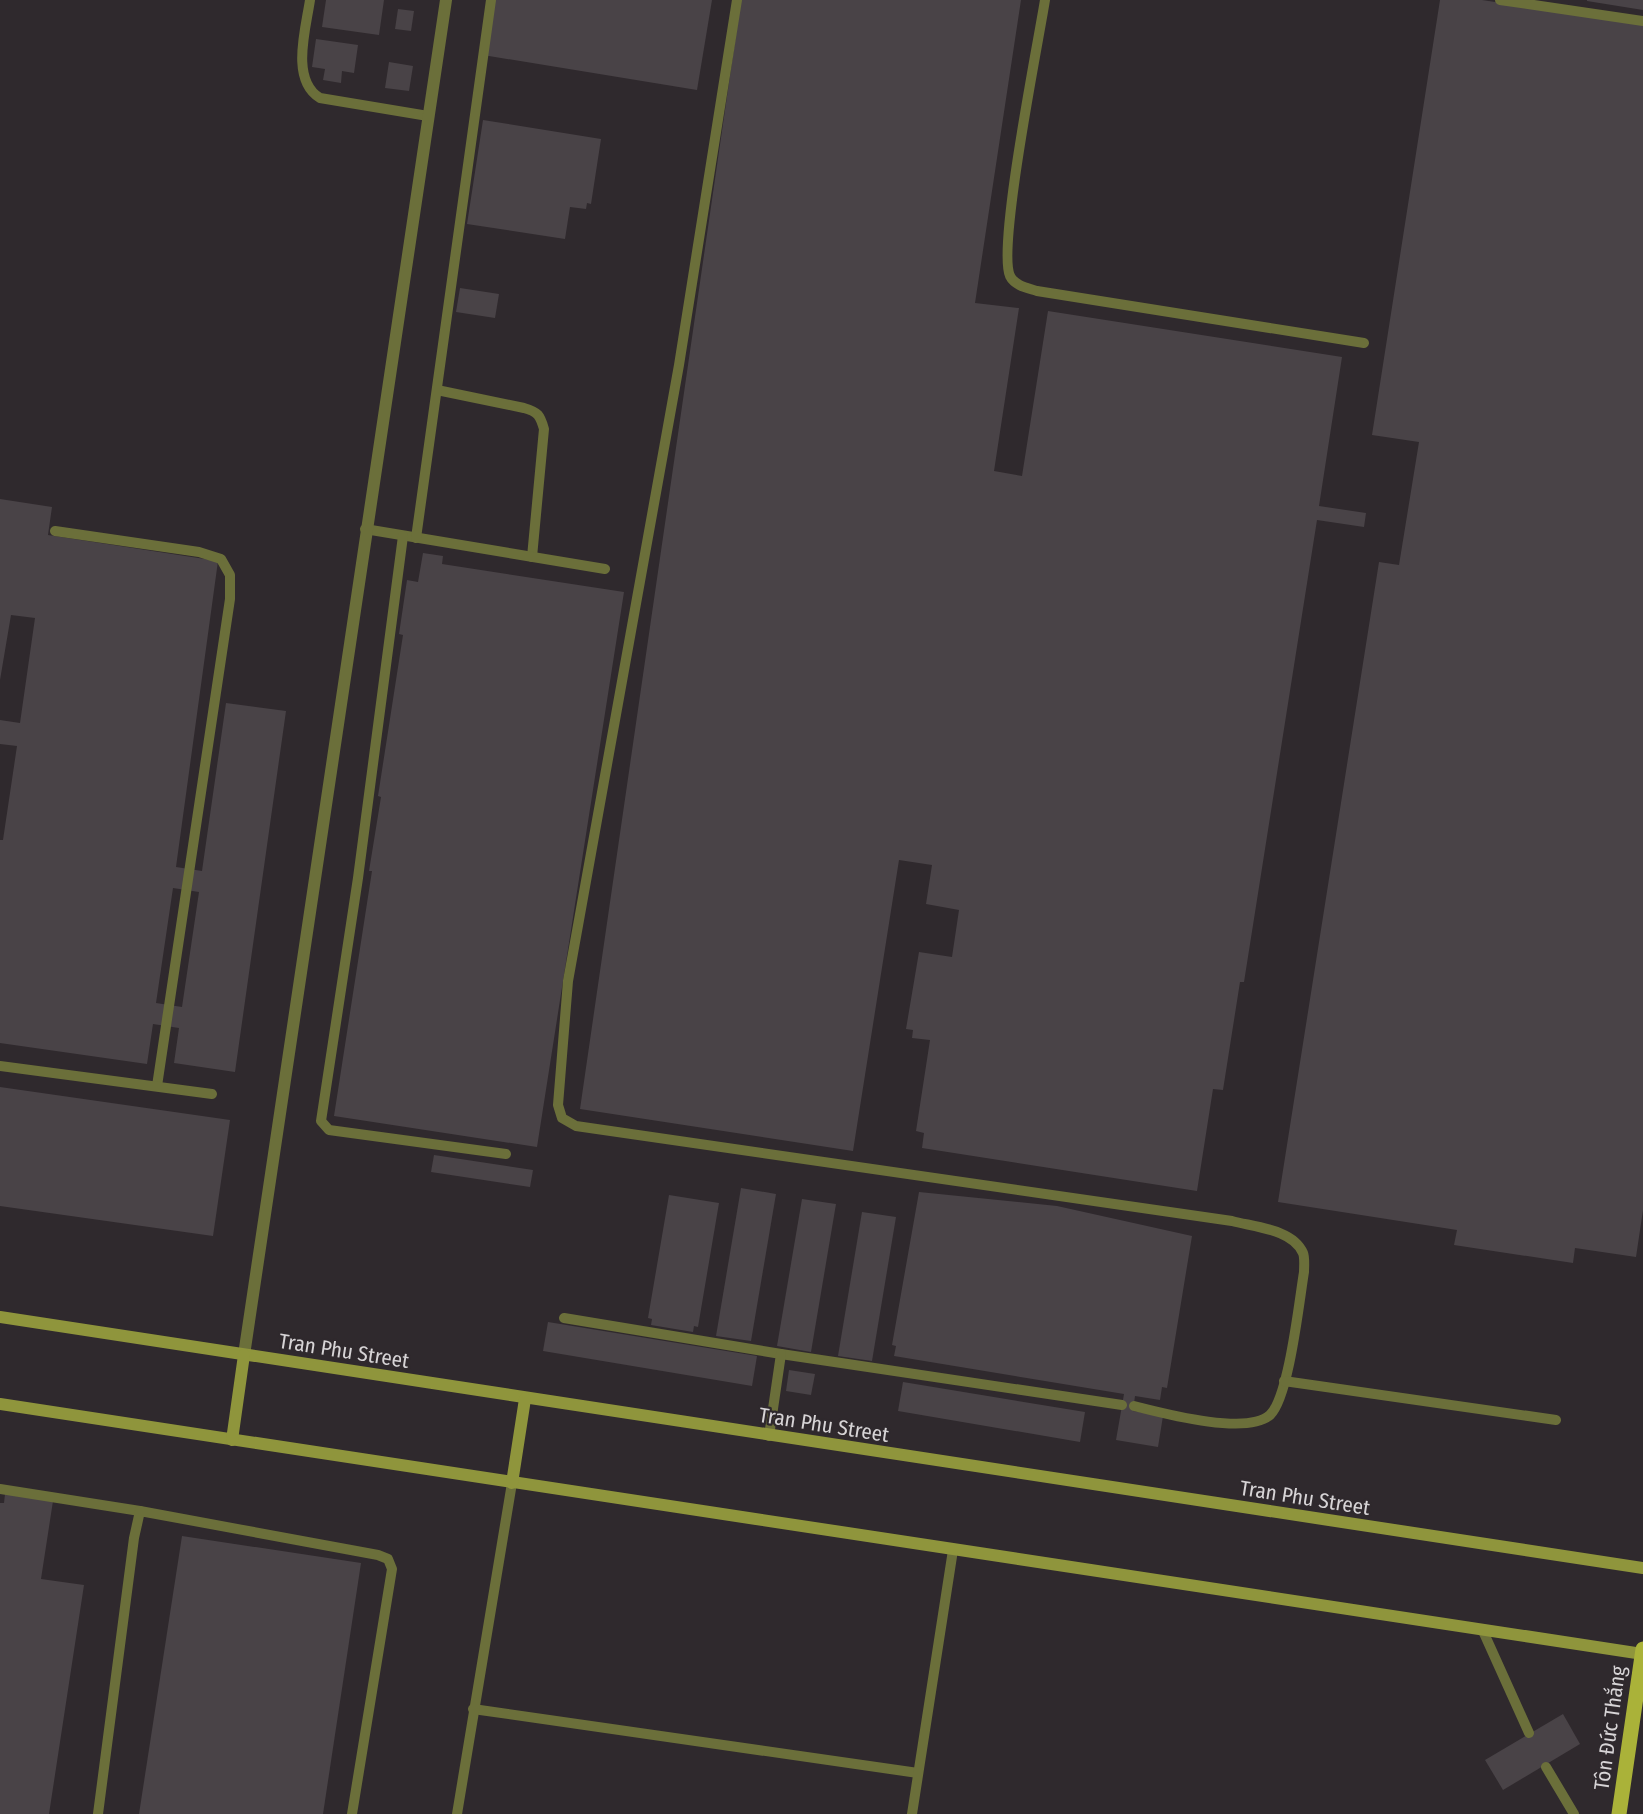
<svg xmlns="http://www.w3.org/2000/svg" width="1643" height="1814" font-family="'Fira Sans Condensed',sans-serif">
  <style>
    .building { fill: #494347; fill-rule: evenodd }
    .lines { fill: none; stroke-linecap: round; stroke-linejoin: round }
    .service { stroke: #6b6f3a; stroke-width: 10 }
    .minor { stroke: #6b6f3a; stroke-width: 12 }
    .secondary { stroke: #8f953c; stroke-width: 12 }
    .primary { stroke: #aab239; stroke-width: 15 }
    .labels { text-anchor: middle; stroke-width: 4.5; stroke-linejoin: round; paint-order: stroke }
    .street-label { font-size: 21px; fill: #d7d4d6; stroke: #2f292d }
  </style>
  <rect width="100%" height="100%" fill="#2f292d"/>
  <g class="building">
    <polygon points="326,0 384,0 379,35 322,27"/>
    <polygon points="493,0 712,0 697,90 483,55"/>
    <polygon points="741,0 1021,0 975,303 1019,308 994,471 1022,476 1048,311 1342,357 1319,506 1366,513 1364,527 1317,520 1244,982 1240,982 1223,1090 1213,1089 1197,1191 922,1148 924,1133 916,1131 930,1040 912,1038 913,1030 906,1029 919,952 952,957 959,910 926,904 932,865 899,860 853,1151 580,1109"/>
    <polygon points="1440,0 1482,0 1643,25 1643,1210 1636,1257 1575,1248 1573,1263 1454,1245 1457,1230 1278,1202 1379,562 1399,565 1419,442 1372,435"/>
    <polygon points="1587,0 1643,0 1643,10 1587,1"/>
    <polygon points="398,9 414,11 411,31 395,29"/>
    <polygon points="316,39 358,45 354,73 342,71 341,83 323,80 325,69 312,67"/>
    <polygon points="389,62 413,66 409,91 385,88"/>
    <polygon points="483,120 601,139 591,204 587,203 586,209 570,207 565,239 467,224"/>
    <polygon points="460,288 499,294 495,318 456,312"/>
    <path d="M0 499 52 507 48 535 218 561 176 867 202 871 226 703 286 711 235 1072 174 1063 179 1028 153 1024 147 1064 0 1043V840H3L17 746 0 744V720L20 723 35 618 11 615 0 680ZM173 888 199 892 182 1007 156 1003Z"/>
    <polygon points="423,553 443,556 442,564 624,592 537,1147 334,1116 372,871 369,871 381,797 378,796 403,635 399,634 407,580 418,582"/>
    <polygon points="0,1087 230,1120 213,1236 0,1206"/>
    <polygon points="434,1155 533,1170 530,1187 431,1172"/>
    <polygon points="741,1188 776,1194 751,1341 716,1336"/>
    <polygon points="919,1192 1057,1206 1192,1236 1167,1388 1162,1387 1160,1400 1135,1396 1133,1411 1163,1416 1158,1447 1116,1440 1124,1394 894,1356 896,1346 892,1345"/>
    <polygon points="669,1195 719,1203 698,1327 694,1326 693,1332 651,1325 652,1319 648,1318"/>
    <polygon points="802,1199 836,1204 811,1352 777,1346"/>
    <polygon points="862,1212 896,1217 872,1361 838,1356"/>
    <polygon points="548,1322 757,1356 752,1386 543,1351"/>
    <polygon points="789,1370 815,1374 811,1395 786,1391"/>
    <polygon points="903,1382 1085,1412 1080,1442 898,1411"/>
    <polygon points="5,1494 53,1501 41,1579 84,1585 49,1814 0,1814 0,1503 4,1503"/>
    <polygon points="182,1536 361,1563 323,1814 139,1814"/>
    <polygon points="1563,1714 1580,1744 1503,1790 1485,1760"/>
  </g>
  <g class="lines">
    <g class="service">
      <path d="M310 0C306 28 290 80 320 98L428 116"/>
      <path d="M737 0 679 365 568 981 558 1105 562 1118 576 1126 1232 1221C1254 1227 1293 1229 1303 1253 1305 1258 1304 1267 1304 1272 1299 1302 1289 1397 1270 1415 1247 1436 1162 1413 1134 1406"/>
      <path d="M1045 0C1038 44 997 248 1010 276 1015 286 1028 288 1037 291L1364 343"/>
      <polyline points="1500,0 1643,21"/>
      <path d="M437 390 524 408C538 412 540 415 544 429L532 557"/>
      <polyline points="365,529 605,569"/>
      <polyline points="55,531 199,552 221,559 230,575 230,599 157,1086"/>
      <polyline points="403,536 358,878 321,1121 329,1130 506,1154"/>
      <polyline points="416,538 491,0"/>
      <polyline points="0,1066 212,1094"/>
      <polyline points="564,1318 781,1354 1122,1405"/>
      <polyline points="1284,1381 1556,1420"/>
      <polyline points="769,1436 781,1354"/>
      <polyline points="0,1489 140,1511"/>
      <polyline points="1483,1631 1529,1733"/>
      <polyline points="473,1709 918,1773"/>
      <polyline points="1546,1767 1574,1814"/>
      <polyline points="98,1814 134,1538 140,1511 378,1555 388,1559 392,1569 352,1814"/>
      <polyline points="457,1814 512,1483"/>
      <polyline points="912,1814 953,1550"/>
    </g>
    <polyline class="minor" points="244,1355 446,0"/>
    <g class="secondary">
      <polyline points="0,1317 1643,1568"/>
      <polyline points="0,1404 1643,1654"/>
      <polyline points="232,1440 244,1355"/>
      <polyline points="512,1483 525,1399"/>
    </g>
    <polyline class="primary" points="1619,1814 1643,1649"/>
  </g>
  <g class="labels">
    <g class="street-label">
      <text transform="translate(344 1351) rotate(9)" y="7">Tran Phu Street</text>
      <text transform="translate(824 1425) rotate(9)" y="7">Tran Phu Street</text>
      <text transform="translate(1305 1498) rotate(9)" y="7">Tran Phu Street</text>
      <text transform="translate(1610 1728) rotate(-82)" y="7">Tôn Đức Thắng</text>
    </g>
  </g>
</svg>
